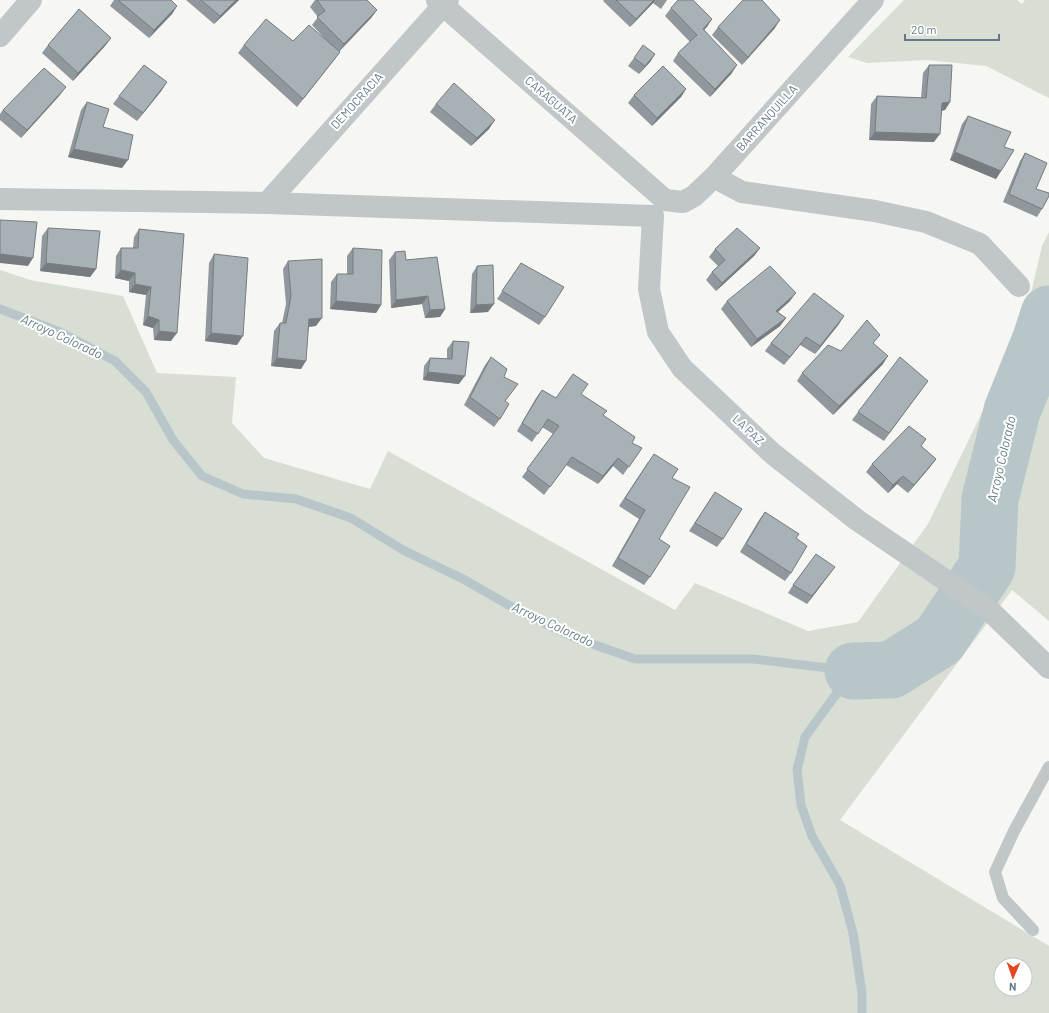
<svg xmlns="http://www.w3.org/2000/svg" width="1049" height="1013" font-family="Barlow,sans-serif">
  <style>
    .green { fill: #d8ded4; fill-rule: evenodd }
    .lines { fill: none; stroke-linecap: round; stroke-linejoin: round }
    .stream { stroke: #b9c6c9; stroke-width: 9 }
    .river { stroke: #b9c6c9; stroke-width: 57 }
    .service { stroke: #c1c6c9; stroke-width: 12 }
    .minor { stroke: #c1c6c9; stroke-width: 22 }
    .tertiary { stroke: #c1c6c9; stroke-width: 22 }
    .wall { fill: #90989d }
    .shaded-wall { fill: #767c7f }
    .building { fill: #a8b1b6; stroke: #767c7f }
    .labels { text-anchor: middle; stroke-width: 4; stroke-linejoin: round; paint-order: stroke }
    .street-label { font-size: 12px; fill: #647885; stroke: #fff }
    .water-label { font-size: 13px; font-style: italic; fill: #607a81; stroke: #fff }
  </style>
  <rect width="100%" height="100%" fill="#f6f6f3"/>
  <g class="green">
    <polygon points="904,0 1017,0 1022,4 1025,0 1049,0 1049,98 986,66 927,60 867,63 848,57"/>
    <path d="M1049 232V621L1012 590 840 820 1049 946V1013H0V270L30 280 123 296 157 373 236 377 232 423 264 458 370 489 388 451 675 610 695 583 808 631 858 622 928 524 989 398 1025 318 1042 246ZM1001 965H1025V989H1001Z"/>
  </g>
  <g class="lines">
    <polyline class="stream" points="0,309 60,332 115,361 146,392 173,440 202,476 243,494 296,499 351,518 403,550 463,579 519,611 575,638 635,659 753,659 853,671 805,737 797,770 801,805 812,836 840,885 853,933 862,993 862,1013"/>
    <polyline class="river" points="853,671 891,670 939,640 987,567 990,499 1012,411 1041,339 1049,314"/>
    <polyline class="service" points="1033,930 1003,898 995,872 1014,831 1049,767"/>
    <g class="minor">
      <polyline points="0,36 31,0"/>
      <polyline points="714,177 742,192 875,211 926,222 980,244 1019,286"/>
      <polyline points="0,199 267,203 653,216"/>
      <polyline points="267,203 448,0"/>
      <polyline points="653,216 649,289 658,332 682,368 773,454 857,520 988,609 1049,668"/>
    </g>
    <polyline class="tertiary" points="437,0 665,200 683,202 694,196 714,177 873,0"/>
  </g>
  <g class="wall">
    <polygon points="114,0 171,0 177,6 172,14 149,38 110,6"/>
    <polygon points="186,0 239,0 214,24"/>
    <polygon points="315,0 367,0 377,10 371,18 339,52 340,52 334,60 297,107 238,53 244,45 293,41 328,42 312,25 318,17 310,7"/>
    <polygon points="604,0 667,0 661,9 653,3 630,27 603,1"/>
    <polygon points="671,8 712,19 704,30 732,73 710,97 673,61 678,53 690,42 665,16"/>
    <polygon points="718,27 775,28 742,65 712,35"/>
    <polygon points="111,38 105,46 73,81 42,53 48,45"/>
    <polygon points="655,54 650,62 639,74 628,66 634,58"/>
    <polygon points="929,65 950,102 945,110 942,111 934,142 869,140 871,104 877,96 921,98 923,73"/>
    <polygon points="686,89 681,97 652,126 628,103 634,95"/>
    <polygon points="162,90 137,121 113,104 119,96"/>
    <polygon points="60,95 21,138 0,120 0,114 3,110"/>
    <polygon points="87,102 103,127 122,168 68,157 81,110"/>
    <polygon points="436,104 489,129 471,146 430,112"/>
    <polygon points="968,116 1004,147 1001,171 996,179 950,160 962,124"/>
    <polygon points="1025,153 1042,209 1037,217 1003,202 1020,161"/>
    <polygon points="48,228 96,269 90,277 40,271 42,236"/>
    <polygon points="139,229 171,341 154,340 153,328 143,325 146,295 129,292 129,281 115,278 116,256 121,248 133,248 134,237"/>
    <polygon points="353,248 381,305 376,313 330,309 331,282 337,274 347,274 347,256"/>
    <polygon points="760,248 754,256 716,291 706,280 712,272 718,266 709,257 715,249"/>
    <polygon points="395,252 406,260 445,309 440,317 425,318 422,304 391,308 389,260"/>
    <polygon points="214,254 237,345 205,341 209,263"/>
    <polygon points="288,261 316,326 309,327 301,369 271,366 274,331 280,323 282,323 286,304 283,269"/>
    <polygon points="521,263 545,317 539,325 497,299"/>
    <polygon points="477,266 488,312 470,313 472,274"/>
    <polygon points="727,301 790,301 778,312 786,318 780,326 751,347 721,309"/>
    <polygon points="839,324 815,354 800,345 784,365 765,351 771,343"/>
    <polygon points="453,341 459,384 423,380 424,366 430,358 447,359 447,349"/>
    <polygon points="874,344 883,364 833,415 797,381 802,373 841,351"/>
    <polygon points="491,357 504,377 506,401 500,419 494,427 464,405 485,365"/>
    <polygon points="922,389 884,441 852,420 858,412"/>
    <polygon points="542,390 556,398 581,394 632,443 642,448 623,475 613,466 598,484 566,465 544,495 522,477 553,434 542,427 532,442 517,431 536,398"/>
    <polygon points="921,446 936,459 930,467 908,493 897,484 888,493 866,472 872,464"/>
    <polygon points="648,462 672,478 659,539 650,577 644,585 612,566 639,519 619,506"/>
    <polygon points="715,492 723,539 717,547 689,531"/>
    <polygon points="765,512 796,538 791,573 785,581 740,552 759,520"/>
    <polygon points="829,575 807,604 788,593 793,585"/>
  </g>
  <g class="shaded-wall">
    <polygon points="236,0 239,0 214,24 220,16"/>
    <polygon points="654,0 655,0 653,3 630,27 636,19"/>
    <polygon points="177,6 172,14 149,38 154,30"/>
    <polygon points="377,10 371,18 338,52 344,44"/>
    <polygon points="712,19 707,27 697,37 703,29"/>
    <polygon points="780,20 775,28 742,65 748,57"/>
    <polygon points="111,38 105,46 73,81 78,73"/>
    <polygon points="340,52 334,60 297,107 303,99"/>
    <polygon points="655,54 650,62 639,74 645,66"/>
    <polygon points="737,65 732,73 710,97 715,89"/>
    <polygon points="167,82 162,90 137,121 143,113"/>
    <polygon points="66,87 60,95 21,138 27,130"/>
    <polygon points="686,89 681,97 652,126 657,118"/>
    <polygon points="950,102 945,110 936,111 942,103"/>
    <polygon points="495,120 489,129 471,146 477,138"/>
    <polygon points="875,132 940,134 934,142 869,140"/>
    <polygon points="74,149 128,160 122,168 68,157"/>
    <polygon points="955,152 1001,171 996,179 950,160"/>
    <polygon points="760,248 754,256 716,291 722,283"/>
    <polygon points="0,254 33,258 28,266 0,263"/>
    <polygon points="46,263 96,269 90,277 40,271"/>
    <polygon points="121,270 135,273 129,281 115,278"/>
    <polygon points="135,284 151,287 146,295 129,292"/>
    <polygon points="796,293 790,301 770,319 776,311"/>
    <polygon points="428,296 422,304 391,308 396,300"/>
    <polygon points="336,301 381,305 376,313 330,309"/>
    <polygon points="494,304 488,312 470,313 476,305"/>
    <polygon points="445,309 440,317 425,318 430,310"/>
    <polygon points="148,316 159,320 153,328 143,325"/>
    <polygon points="844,316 839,324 815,354 820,346"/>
    <polygon points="322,318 316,326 304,327 309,319"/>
    <polygon points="786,318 780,326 751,347 757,339"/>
    <polygon points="159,331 177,333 171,341 154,340"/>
    <polygon points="211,333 243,336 237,345 205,341"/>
    <polygon points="806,337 800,345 784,365 790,357"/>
    <polygon points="888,356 883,364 833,415 839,406"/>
    <polygon points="277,358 306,361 301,369 271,366"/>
    <polygon points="428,372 465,376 459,384 423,380"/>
    <polygon points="618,458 613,466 598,484 603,476"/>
    <polygon points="936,459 930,467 908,493 914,485"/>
    <polygon points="903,476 897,484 888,493 893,485"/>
    <polygon points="835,567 829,575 807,604 812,596"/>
  </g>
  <g class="building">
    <polygon points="118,0 171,0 177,6 154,30"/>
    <polygon points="201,0 236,0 220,16"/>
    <polygon points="317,0 367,0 377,10 344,44 317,17 325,11"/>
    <polygon points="616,0 654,0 636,19"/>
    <polygon points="678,0 693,0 712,19 703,29 737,65 715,89 678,53 697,35 671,8"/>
    <polygon points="743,0 762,0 780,20 748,57 718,27"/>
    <polygon points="79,9 111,38 78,73 48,45"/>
    <polygon points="266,19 293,41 309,25 340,52 303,99 244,45"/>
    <polygon points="643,45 655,54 645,66 634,58"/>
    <polygon points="144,65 167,82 143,113 119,96"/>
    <polygon points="929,65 952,65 950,102 942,103 940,134 875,132 877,96 926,98"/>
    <polygon points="663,66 686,89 657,118 634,95"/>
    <polygon points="44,68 66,87 27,130 3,110"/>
    <polygon points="454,83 495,120 477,138 436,104"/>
    <polygon points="87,102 109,109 103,127 133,135 128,160 74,149"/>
    <polygon points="968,116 1011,132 1004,147 1014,150 1001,171 955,152"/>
    <polygon points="1025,153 1047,163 1036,189 1049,193 1049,196 1042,209 1009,194"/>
    <polygon points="0,220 37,222 33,258 0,254"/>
    <polygon points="48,228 100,231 96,269 46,263"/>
    <polygon points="737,228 760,248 722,283 712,272 725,260 715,249"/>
    <polygon points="139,229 184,234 177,333 159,331 159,320 148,316 151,287 135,284 135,273 121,270 121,248 138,248"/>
    <polygon points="353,248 382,250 381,305 336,301 337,274 353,274"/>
    <polygon points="405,251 406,260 437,257 445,309 430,310 428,296 396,300 395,252"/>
    <polygon points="214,254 248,258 243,336 211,333"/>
    <polygon points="322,259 322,318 309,319 306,361 277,358 280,323 286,323 291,296 288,261"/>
    <polygon points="521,263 564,287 545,317 502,291"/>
    <polygon points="493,265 494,304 476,305 477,266"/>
    <polygon points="770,266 796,293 776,311 786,318 757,339 727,301"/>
    <polygon points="814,293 844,316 820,346 806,337 790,357 771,343"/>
    <polygon points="867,320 880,335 873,343 888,356 839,406 802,373 828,345 841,351"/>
    <polygon points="453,341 469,342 465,376 428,372 430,358 452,359"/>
    <polygon points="491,357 507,369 504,377 518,384 505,401 509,404 500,419 470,397"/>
    <polygon points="900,357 928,381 889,433 858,412"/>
    <polygon points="573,374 588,384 581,394 607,411 603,415 635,437 632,443 642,448 629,467 618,458 603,476 572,457 550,487 527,469 559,426 548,419 538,434 522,423 542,390 556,398"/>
    <polygon points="909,426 926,439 921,446 936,459 914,485 903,476 893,485 872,464"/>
    <polygon points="654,454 678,469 672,478 690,487 659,539 670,546 650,577 618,558 645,510 625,498"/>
    <polygon points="715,492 742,509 723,539 695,523"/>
    <polygon points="765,512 799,534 796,538 807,546 791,573 746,544"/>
    <polygon points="816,554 835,567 812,596 793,585"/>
  </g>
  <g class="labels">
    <g class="street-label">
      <text transform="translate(551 100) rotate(41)" y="4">CARAGUATA</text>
      <text transform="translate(357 101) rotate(-48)" y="4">DEMOCRACIA</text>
      <text transform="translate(767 118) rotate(-48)" y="4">BARRANQUILLA</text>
      <text transform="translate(748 430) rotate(43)" y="4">LA PAZ</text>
    </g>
    <g class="water-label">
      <text transform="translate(62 336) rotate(25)" y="5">Arroyo Colorado</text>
      <text transform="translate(1001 459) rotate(-77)" y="5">Arroyo Colorado</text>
      <text transform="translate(553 624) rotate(25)" y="5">Arroyo Colorado</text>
    </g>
  </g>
  <g transform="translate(1013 977) rotate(182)"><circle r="19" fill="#ffffff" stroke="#c1c9ce"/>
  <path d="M0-3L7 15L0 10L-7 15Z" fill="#e84421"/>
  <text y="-6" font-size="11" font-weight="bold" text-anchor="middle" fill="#647885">N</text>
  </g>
  <path d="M905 34v6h94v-6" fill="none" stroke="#647885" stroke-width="2"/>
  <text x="911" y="34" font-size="12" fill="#647885" stroke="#ffffff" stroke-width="3" paint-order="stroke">20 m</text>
</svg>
